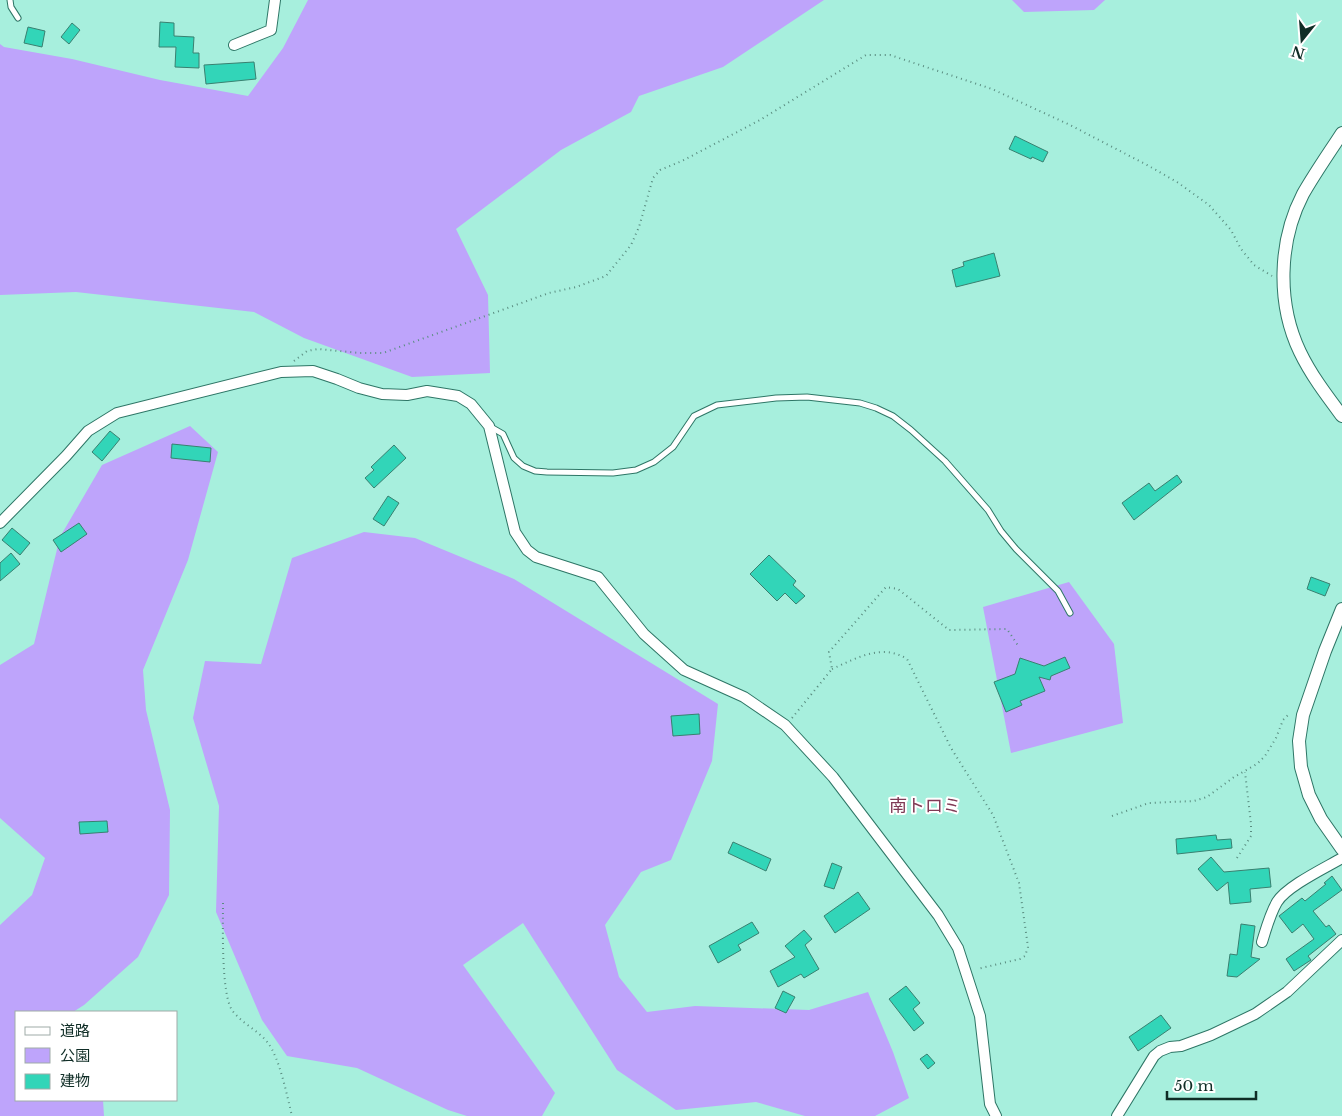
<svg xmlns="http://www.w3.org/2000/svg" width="1342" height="1116" font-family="'Libre Baskerville','Noto Sans JP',serif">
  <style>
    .green { fill: #bea4fb }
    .building { fill: #32d5b8; stroke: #398070 }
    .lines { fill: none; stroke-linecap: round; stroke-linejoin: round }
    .service-casing { stroke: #2e7666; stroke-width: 7 }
    .minor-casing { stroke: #2e7666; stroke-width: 12 }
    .tertiary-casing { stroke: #2e7666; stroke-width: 14 }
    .path { stroke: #5a8d80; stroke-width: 2; stroke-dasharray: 1 4; stroke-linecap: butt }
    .service { stroke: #fff; stroke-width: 5 }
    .minor { stroke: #fff; stroke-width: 10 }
    .tertiary { stroke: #fff; stroke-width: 12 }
    .labels { text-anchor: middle; stroke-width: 4; stroke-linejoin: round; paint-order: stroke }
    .quarter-label { font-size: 18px; fill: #803b56; stroke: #fff }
  </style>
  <rect width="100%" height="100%" fill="#a7efdd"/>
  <g class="green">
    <polygon points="308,0 824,0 723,67 639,96 631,112 561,150 456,229 488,295 490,373 412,377 304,338 254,312 76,292 0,295 0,44 4,47 72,59 160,80 248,96 283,48"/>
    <polygon points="1012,0 1105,0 1094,10 1024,12"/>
    <polygon points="190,426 218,452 188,560 143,670 146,710 170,810 169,895 138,957 84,1005 73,1012 16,1012 16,1100 103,1100 104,1116 0,1116 0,925 32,895 45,858 0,818 0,665 34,644 60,537 102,465"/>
    <polygon points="364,532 415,538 514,579 718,704 712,761 671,860 641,872 605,925 619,977 647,1012 695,1006 809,1010 868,992 893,1052 909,1098 875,1116 805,1116 756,1102 676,1110 617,1070 523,923 463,965 555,1093 542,1116 467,1116 448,1110 357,1068 287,1056 262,1020 216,912 219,806 193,718 205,661 261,664 292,558"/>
    <polygon points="1069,582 1114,644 1123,723 1011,753 983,607"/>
  </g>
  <g class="building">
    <polygon points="160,22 174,23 174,36 194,37 193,53 199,53 199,68 175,67 176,47 159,47"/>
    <polygon points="72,23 80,30 69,44 61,37"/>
    <polygon points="28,27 45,31 42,47 24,43"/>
    <polygon points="254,62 256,79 206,84 204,65"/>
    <polygon points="1015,136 1048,152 1043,162 1032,157 1031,159 1009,149"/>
    <polygon points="994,253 1000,276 956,287 952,270 964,266 963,262"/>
    <polygon points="110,431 120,439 102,461 92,452"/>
    <polygon points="172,444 211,448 210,462 171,458"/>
    <polygon points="394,445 406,458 374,488 365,478 374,470 371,467"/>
    <polygon points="1177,475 1182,482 1134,520 1122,503 1149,483 1155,491"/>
    <polygon points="388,496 399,503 384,526 373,519"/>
    <polygon points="79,523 87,534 61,552 53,540"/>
    <polygon points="12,528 30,543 20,555 2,540"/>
    <polygon points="11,553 20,564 0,581 0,563"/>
    <polygon points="769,555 796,581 793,585 805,596 796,604 785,593 777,601 750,574"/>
    <polygon points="1311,577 1330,584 1325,596 1307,589"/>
    <polygon points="1065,657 1070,668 1051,676 1050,680 1039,677 1045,691 1020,701 1022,705 1006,712 994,682 1015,674 1020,658 1044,666"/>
    <polygon points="699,714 700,734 673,736 671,716"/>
    <polygon points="107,821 108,832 80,834 79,822"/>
    <polygon points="1216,835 1217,840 1231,839 1232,848 1177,854 1176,839"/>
    <polygon points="733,842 771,859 766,871 728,853"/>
    <polygon points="1211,857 1224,872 1269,868 1271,887 1250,889 1251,902 1230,904 1228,882 1217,891 1198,869"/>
    <polygon points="832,863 842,867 834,889 824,886"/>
    <polygon points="1332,876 1342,890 1313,911 1326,927 1329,925 1336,934 1308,956 1311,960 1294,971 1286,959 1314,939 1303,924 1292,933 1279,916 1302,898 1305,901 1326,884 1324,883"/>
    <polygon points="858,892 870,909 835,933 824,916"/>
    <polygon points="752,922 759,933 738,945 741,950 718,963 709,946"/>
    <polygon points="1241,924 1255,926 1251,957 1260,959 1237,977 1227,976 1230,954 1237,955"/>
    <polygon points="804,930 812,939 805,945 819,969 804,978 801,974 778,987 770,971 795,957 785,946"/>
    <polygon points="906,986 920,1003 913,1009 924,1023 914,1031 889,999"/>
    <polygon points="783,991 795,997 786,1013 775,1008"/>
    <polygon points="1161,1015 1171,1028 1138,1051 1129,1037"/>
    <polygon points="927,1054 935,1063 928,1069 920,1059"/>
  </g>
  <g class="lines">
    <defs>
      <g id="service">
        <polyline points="10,0 11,7 18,18"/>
        <polyline points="489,426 503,434 514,458 523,466 535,471 547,472 613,473 636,470 654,462 673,447 694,416 717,405 776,398 807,397 860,403 876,408 893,416 911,430 945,461 988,510 1001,531 1016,549 1058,591 1070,613"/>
      </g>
      <g id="minor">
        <polyline points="234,45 271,30 275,0"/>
        <polyline points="0,523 66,456 88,431 117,413 281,372 313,371 337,379 359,388 382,394 407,395 427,391 458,396 471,404 489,426 515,532 527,550 536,557 598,577 644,634 684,670 744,697 785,725 833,777 938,915 958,948 980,1016 990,1104 996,1116"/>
        <path d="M1262 942C1266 929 1270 914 1277 902 1287 886 1325 868 1342 858"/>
        <polyline points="1117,1116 1154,1056 1160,1051 1170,1047 1181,1046 1211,1035 1255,1014 1287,992 1342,940"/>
      </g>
      <g id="tertiary">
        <path d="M1342 133C1329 153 1315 173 1303 194 1278 242 1277 304 1300 352 1311 375 1327 396 1342 416"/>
        <polyline points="1342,609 1325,651 1303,715 1299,741 1301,767 1309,795 1321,819 1342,849"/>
      </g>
    </defs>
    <use href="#service" class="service-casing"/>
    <use href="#minor" class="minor-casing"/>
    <use href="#tertiary" class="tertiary-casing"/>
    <g class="path">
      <polyline points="294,361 307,351 318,349 360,353 383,353 549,293 576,287 606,276 631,245 639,227 653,178 660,170 682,161 760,120 866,55 890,55 992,89 1070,125 1147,165 1177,182 1209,205 1231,230 1241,249 1254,265 1272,276"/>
      <path d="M832 669C857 658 882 643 907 659L951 748 993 815 1019 883 1028 947 1025 956 1020 959 977 969"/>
      <polyline points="792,718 832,669 829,652 886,587 898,589 949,630 1007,629 1019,647"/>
      <polyline points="1112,816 1149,803 1194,801 1207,797 1234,777 1257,764 1265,756 1276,738 1283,720 1290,713"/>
      <polyline points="1237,858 1251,836 1251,824 1245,772"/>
      <path d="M223 903C223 924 221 994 232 1010 241 1023 258 1030 268 1043 280 1059 287 1096 292 1116"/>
    </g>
    <use href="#service" class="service"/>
    <use href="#minor" class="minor"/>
    <use href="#tertiary" class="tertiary"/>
  </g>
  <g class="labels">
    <g class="quarter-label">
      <text x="925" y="812">南トロミ</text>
    </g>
  </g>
  <rect x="15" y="1011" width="162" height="90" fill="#ffffff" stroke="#9faba8"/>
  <rect x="25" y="1027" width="25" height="8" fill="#ffffff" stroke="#9faba8"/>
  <text x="60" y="1036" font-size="15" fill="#0f2d26">道路</text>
  <rect x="25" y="1048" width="25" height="15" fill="#bea4fb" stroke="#9faba8"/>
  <text x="60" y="1061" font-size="15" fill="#0f2d26">公園</text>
  <rect x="25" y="1074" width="25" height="15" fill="#32d5b8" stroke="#9faba8"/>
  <text x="60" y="1086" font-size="15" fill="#0f2d26">建物</text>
  <g transform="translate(1302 40) rotate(197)" stroke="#ffffff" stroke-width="4" paint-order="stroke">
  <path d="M0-4L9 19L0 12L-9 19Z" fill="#0f2d26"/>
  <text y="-8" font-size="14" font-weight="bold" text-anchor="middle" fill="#0f2d26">N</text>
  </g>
  <path d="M1167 1091v8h89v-8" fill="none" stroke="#0f2d26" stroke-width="2.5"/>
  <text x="1174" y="1091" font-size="15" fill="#0f2d26" stroke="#ffffff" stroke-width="4" paint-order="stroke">50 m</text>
</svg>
